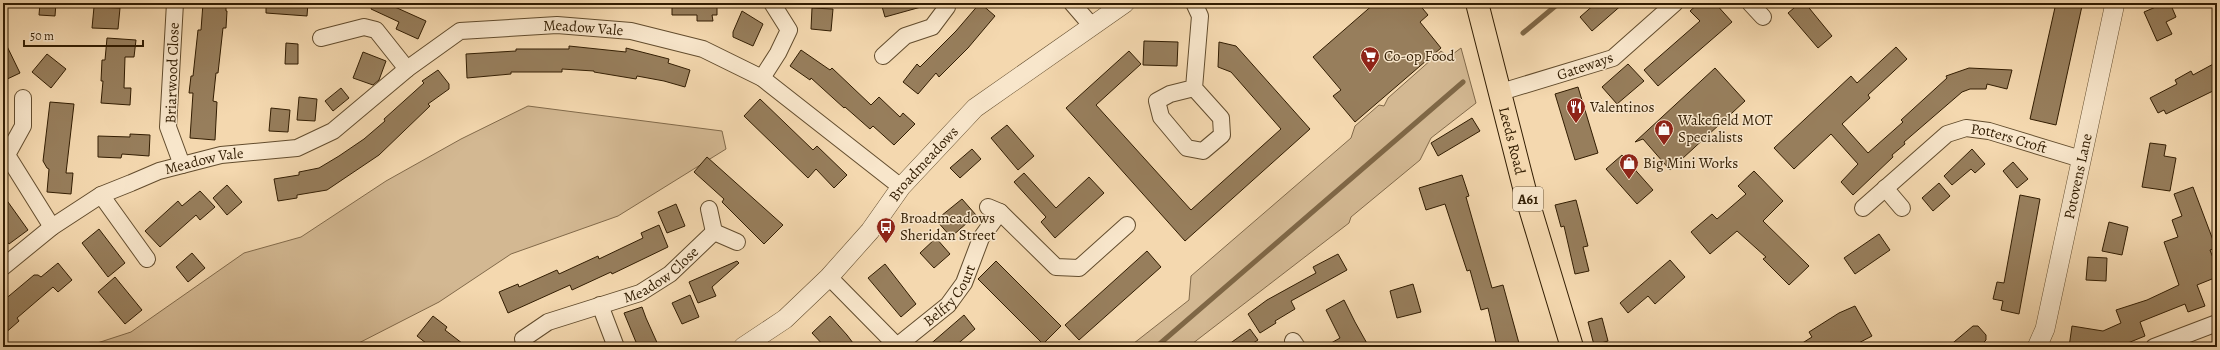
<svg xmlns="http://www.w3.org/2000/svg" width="2220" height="350" font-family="Alegreya,serif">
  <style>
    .green { fill: #d3b892; stroke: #826a4a }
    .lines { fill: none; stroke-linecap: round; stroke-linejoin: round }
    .stream { stroke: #7f6746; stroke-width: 5 }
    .building { fill: #977e5c; stroke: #321d02 }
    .minor-casing { stroke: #624c2d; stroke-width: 18 }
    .tertiary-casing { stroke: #624c2d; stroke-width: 20 }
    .primary-casing { stroke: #321d02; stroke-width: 24 }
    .minor { stroke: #f8e6cb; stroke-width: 16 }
    .tertiary { stroke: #f8e6cb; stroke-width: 19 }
    .primary { stroke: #f4d8af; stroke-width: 22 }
    .labels { text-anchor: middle; stroke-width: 3; stroke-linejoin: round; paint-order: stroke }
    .shield { fill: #f8e6cb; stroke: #6d593e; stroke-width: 1 }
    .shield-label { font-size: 14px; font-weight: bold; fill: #321d02 }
    .street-label { font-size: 15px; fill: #321d02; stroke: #f8e6cb }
    .poi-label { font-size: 15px; fill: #321d02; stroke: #f8e6cb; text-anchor: start }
  </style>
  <rect width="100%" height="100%" fill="#f4d8af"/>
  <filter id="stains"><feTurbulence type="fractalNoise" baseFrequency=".005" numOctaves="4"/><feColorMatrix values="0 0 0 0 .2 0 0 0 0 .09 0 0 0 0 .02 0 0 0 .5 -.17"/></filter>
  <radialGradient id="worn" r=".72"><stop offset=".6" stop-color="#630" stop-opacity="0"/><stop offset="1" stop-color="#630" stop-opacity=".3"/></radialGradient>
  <g class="green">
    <polygon points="1461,48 1476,103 1431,138 1420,160 1351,217 1349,223 1188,347 1129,347 1189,300 1191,276 1351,138 1355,126 1379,105 1384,106 1388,98 1441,51 1449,57"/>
    <polygon points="528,106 722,131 726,149 618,216 511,254 439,302 351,347 85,347 131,332 244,253 301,237 386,181 461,139"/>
  </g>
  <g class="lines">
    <g class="stream">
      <polyline points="1523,33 1559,3"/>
      <polyline points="1156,347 1463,82"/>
    </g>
  </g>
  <g class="building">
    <polygon points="40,3 56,3 55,16 39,15"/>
    <polygon points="203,3 226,3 226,11 227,11 226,28 223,28 218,73 216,73 213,101 217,102 215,140 190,138 193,93 189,93 191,76 193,76 198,30 201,30"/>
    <polygon points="266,3 308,3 307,16 266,13"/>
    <polygon points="373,3 386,3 426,21 418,39 396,29 399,22 371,9"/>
    <polygon points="672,3 717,3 717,15 712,15 713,21 697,21 697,15 672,15"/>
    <polygon points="881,3 920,3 921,7 885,17"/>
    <polygon points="980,3 995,16 968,48 939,77 936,73 918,94 903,82 917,64 920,67 956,31"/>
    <polygon points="1375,3 1418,3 1428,15 1420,22 1441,48 1355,122 1333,96 1341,90 1313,57"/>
    <polygon points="1596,3 1624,3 1592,31 1580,17"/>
    <polygon points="1699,3 1715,3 1732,22 1658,86 1644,70 1700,21 1690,11"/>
    <polygon points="1800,3 1805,3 1832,36 1818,48 1788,13"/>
    <polygon points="2056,3 2082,6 2056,125 2030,119"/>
    <polygon points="2165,3 2170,3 2176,17 2166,22 2172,34 2157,41 2144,12"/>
    <polygon points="94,7 120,8 118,29 92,28"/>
    <polygon points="812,8 833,9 831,31 811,29"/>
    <polygon points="742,11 763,24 753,46 733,37 733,32"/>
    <polygon points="3,38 20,73 3,81"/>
    <polygon points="107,38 136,40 134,57 125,57 124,88 131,88 130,105 101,103 103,81 101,81 102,60 105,60"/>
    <polygon points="1144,41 1178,42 1177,66 1143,65"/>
    <polygon points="1219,42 1236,46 1310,129 1185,241 1066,108 1129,51 1141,64 1096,105 1191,210 1281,129 1231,72 1218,67"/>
    <polygon points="286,43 298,44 298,64 285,64"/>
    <polygon points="569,46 626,52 626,48 669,59 668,63 690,70 685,87 664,81 637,76 636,79 594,72 594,71 562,69 562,72 511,72 511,74 467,78 466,54 516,51 516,49 569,49"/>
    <polygon points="1896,47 1907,59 1868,95 1870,98 1842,124 1868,153 1903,122 1901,120 1947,78 1946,76 1969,68 2012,70 2007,89 1987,84 1986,89 1970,89 1962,92 1904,142 1905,144 1892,155 1893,157 1853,195 1841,182 1858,164 1831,134 1794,169 1774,148 1851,76 1857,83"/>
    <polygon points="801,50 830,70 832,68 871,105 879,97 900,117 903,113 915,124 894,145 873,126 870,129 845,107 844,108 811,78 810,80 790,66"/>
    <polygon points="363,52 386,61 379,80 373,85 353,78"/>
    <polygon points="47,54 66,69 51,88 32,72"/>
    <polygon points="2217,62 2217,89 2166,114 2164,110 2158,113 2150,98 2177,84 2175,80 2191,71 2193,75"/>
    <polygon points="1628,64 1644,81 1617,104 1602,87"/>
    <polygon points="1715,68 1745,101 1670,170 1643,139 1635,142"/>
    <polygon points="438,70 449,84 449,89 428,104 430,106 379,155 327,190 297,195 297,198 278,201 274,179 299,175 299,172 319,168 339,156 364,139 385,121 384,119 424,83 422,81"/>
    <polygon points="1578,87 1598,153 1575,160 1555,94"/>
    <polygon points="341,88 349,98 333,111 325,101"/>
    <polygon points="299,97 317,99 315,121 297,120"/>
    <polygon points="760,99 813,150 817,146 847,175 834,188 816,169 808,178 744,116"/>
    <polygon points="50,102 74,104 66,173 73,173 71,194 47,192 49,169 47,168 43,161"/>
    <polygon points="271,108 290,110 288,132 269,131"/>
    <polygon points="1472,118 1480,131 1438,156 1431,143"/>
    <polygon points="1007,125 1034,156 1018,170 991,138"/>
    <polygon points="130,134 150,135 149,156 122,154 121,158 98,157 98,136 130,137"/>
    <polygon points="2150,143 2166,145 2164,156 2176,158 2170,191 2142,187"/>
    <polygon points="972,149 981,159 960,178 950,168"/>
    <polygon points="1972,149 1985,164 1975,173 1971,169 1952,185 1944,176"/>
    <polygon points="1622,155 1653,190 1637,204 1606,169"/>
    <polygon points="707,157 783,225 764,244 722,202 724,199 694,172"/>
    <polygon points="2013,162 2028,179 2017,188 2003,171"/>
    <polygon points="1754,171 1783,201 1763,221 1809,266 1789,285 1763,259 1766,257 1737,231 1710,254 1691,232 1712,214 1717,219 1746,194 1738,186"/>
    <polygon points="1024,173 1056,208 1089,177 1104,193 1055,238 1041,222 1046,217 1014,182"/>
    <polygon points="1462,175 1469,196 1466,197 1492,288 1503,285 1520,347 1497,347 1488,308 1481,310 1470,270 1467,271 1445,204 1426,210 1419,188"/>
    <polygon points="1939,183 1950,196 1933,211 1922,198"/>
    <polygon points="227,185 242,202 227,215 213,198"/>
    <polygon points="2193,187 2216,248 2210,250 2217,268 2217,277 2197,285 2205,306 2188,312 2185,304 2140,322 2145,336 2118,347 2069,347 2072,326 2103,331 2121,323 2116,310 2147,300 2179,285 2164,242 2178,237 2172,220 2182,216 2174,194"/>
    <polygon points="200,191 215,207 200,220 196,215 160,247 145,231 178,201 182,206"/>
    <polygon points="3,195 28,230 9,244 3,236"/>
    <polygon points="2020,195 2040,199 2019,314 2001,310 2003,301 1993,299 1997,282 2004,283"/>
    <polygon points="962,199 976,215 951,237 936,220"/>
    <polygon points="1576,200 1588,246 1583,247 1589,271 1575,274 1564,226 1561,227 1555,205"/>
    <polygon points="676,204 685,226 667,233 658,212"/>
    <polygon points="2109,222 2128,227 2122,255 2102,251"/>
    <polygon points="659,225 668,247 612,274 611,272 572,290 570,285 508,313 499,292 518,284 519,287 557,270 559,274 598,256 599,259 643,238 641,233"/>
    <polygon points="99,229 125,263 108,277 82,243"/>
    <polygon points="1879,234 1890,250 1855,274 1844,258"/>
    <polygon points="936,238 950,254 934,268 920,253"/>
    <polygon points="1147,251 1161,267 1079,340 1065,325"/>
    <polygon points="192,253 205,268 188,282 176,267"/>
    <polygon points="1338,254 1347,270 1291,301 1295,309 1275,321 1276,323 1260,333 1248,314 1267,300 1316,273 1313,267"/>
    <polygon points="2088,257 2107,258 2106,281 2086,280"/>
    <polygon points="1670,260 1685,277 1655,304 1648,296 1628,313 1620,303"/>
    <polygon points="737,261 739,263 712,287 716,296 698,303 689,282"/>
    <polygon points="996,261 1061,326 1043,344 978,279"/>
    <polygon points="58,263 72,280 58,292 53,287 17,318 19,321 3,335 3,301 34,275 38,275 41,277"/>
    <polygon points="885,264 916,304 901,317 868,278"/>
    <polygon points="115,277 142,310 125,324 98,292"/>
    <polygon points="1413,284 1421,312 1397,318 1390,291"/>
    <polygon points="690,295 699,317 682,324 672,303"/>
    <polygon points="1344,300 1355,322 1369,347 1324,347 1340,338 1326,310"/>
    <polygon points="1855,306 1872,336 1851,347 1796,347 1812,337 1809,332 1839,313"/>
    <polygon points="642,307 646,318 659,347 638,347 624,313"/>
    <polygon points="964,315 975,329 954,347 927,347"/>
    <polygon points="433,316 447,327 445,330 467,347 431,347 417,336"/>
    <polygon points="830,316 847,335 856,347 825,347 812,333"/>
    <polygon points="1602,318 1608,341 1594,345 1588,322"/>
    <polygon points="1973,326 1978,326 1986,335 1986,340 1979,347 1948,347"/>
    <polygon points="1250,329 1258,340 1247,347 1225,347"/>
  </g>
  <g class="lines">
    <defs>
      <g id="minor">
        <polyline points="175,3 168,127 182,165"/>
        <polyline points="1072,3 1091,25"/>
        <polyline points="1194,3 1200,16 1194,88 1221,118 1222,135 1203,151 1187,148 1161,117 1157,101 1170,94 1194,88"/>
        <polyline points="1750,3 1763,17"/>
        <polyline points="321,38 364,27 376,30 407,69"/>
        <polyline points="883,56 905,36 932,27 947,7 946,3"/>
        <polyline points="762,78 778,53 789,30 772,3"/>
        <polyline points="1501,92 1613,58 1675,3"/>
        <polyline points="23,98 23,126 7,155 52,227"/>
        <polyline points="1885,188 1902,208"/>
        <polyline points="101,195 147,259"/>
        <polyline points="988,207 1000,212 1056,267 1079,268 1127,225"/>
        <path id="s1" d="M1863 208 1947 134 1966 128 1989 131 2081 159"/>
        <polyline points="709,209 714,232 737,242"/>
        <path id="s2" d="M3 267 52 227 101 195 131 183 159 171 221 155 297 148 333 131 407 69 460 31 557 25 631 31 703 49 762 78 901 187"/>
        <polyline points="829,277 898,347"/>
        <polyline points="600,305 616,347"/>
        <path id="s3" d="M523 339 548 322 640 293 670 274 714 232"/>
        <polyline points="1293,341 1297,347"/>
        <path id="s4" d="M897 346 948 305 964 283 981 238 1000 212"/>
        <polyline points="2154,347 2217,323"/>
      </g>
      <g id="tertiary">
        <path id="s5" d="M743 347 785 319 829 277 870 231 901 187 975 108 1125 3"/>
        <path id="s6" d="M2037 347 2045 329 2115 3"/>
      </g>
      <g id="primary">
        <path id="s7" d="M1477 3 1526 195 1572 347"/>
      </g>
    </defs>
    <use href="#minor" class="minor-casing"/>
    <use href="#tertiary" class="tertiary-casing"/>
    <use href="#primary" class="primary-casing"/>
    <use href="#minor" class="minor"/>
    <use href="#tertiary" class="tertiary"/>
    <use href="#primary" class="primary"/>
  </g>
  <defs>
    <symbol id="supermarket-pin" viewBox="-11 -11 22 30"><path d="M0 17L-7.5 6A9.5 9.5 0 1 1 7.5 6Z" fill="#8f2418" stroke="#f8e6cb"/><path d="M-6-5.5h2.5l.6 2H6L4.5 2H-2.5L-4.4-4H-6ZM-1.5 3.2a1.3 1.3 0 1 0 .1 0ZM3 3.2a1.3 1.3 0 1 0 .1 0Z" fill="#fff"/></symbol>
    <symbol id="restaurant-pin" viewBox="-11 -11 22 30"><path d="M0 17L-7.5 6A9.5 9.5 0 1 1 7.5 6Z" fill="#8f2418" stroke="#f8e6cb"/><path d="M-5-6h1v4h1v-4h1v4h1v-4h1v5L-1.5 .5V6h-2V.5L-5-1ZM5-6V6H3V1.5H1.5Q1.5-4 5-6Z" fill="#fff"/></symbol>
    <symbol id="shop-pin" viewBox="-11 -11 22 30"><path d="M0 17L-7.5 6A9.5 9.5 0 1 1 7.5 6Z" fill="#8f2418" stroke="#f8e6cb"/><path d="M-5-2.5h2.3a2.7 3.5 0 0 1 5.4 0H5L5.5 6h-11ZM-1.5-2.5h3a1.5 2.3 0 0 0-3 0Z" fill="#fff"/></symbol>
    <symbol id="bus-pin" viewBox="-11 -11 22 30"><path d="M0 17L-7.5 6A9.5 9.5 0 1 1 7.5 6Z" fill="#8f2418" stroke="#f8e6cb"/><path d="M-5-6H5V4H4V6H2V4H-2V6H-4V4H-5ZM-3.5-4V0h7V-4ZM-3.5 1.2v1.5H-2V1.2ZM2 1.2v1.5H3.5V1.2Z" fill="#fff"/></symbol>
  </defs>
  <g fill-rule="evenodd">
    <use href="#supermarket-pin" x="1359" y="45" width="22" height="30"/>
    <use href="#restaurant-pin" x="1565" y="96" width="22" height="30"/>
    <use href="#shop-pin" x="1653" y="118" width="22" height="30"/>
    <use href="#shop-pin" x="1618" y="152" width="22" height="30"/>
    <use href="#bus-pin" x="875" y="216" width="22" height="30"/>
  </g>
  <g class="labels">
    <rect class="shield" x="1513" y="187" width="30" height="24" rx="3"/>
    <g class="shield-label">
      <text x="1528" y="204">A61</text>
    </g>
    <g class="street-label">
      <text dy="5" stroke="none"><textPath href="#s2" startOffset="650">Meadow Vale</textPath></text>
      <text transform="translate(1585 66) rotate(-19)" y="5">Gateways</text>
      <text transform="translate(172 73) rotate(-88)" y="5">Briarwood Close</text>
      <text dy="5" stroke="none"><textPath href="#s1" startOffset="176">Potters Croft</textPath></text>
      <text dy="5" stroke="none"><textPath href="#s7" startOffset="142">Leeds Road</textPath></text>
      <text dy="5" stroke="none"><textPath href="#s2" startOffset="231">Meadow Vale</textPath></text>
      <text dy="5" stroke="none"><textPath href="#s5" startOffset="259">Broadmeadows</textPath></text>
      <text dy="5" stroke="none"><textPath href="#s6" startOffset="176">Potovens Lane</textPath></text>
      <text dy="5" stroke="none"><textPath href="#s3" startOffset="154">Meadow Close</textPath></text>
      <text dy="5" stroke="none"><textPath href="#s4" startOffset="74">Belfry Court</textPath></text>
    </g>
    <g class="poi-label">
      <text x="1384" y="61">Co-op Food</text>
      <text x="1590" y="112">Valentinos</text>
      <text x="1678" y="125">Wakefield MOT<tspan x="1678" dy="17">Specialists</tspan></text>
      <text x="1643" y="168">Big Mini Works</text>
      <text x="900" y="223">Broadmeadows<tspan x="900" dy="17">Sheridan Street</tspan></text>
    </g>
  </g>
  <rect width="2220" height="350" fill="none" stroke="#f4d8af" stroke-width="16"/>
  <rect x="4" y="4" width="2212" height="342" fill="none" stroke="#321d02" stroke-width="2"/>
  <rect x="8" y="8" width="2204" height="334" fill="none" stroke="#321d02"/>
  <path d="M24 40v6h119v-6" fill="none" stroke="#321d02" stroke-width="2"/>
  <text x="30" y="40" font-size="12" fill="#321d02" stroke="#f8e6cb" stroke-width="3" paint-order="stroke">50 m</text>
  <rect width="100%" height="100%" filter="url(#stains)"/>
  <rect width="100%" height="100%" fill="url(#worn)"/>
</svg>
